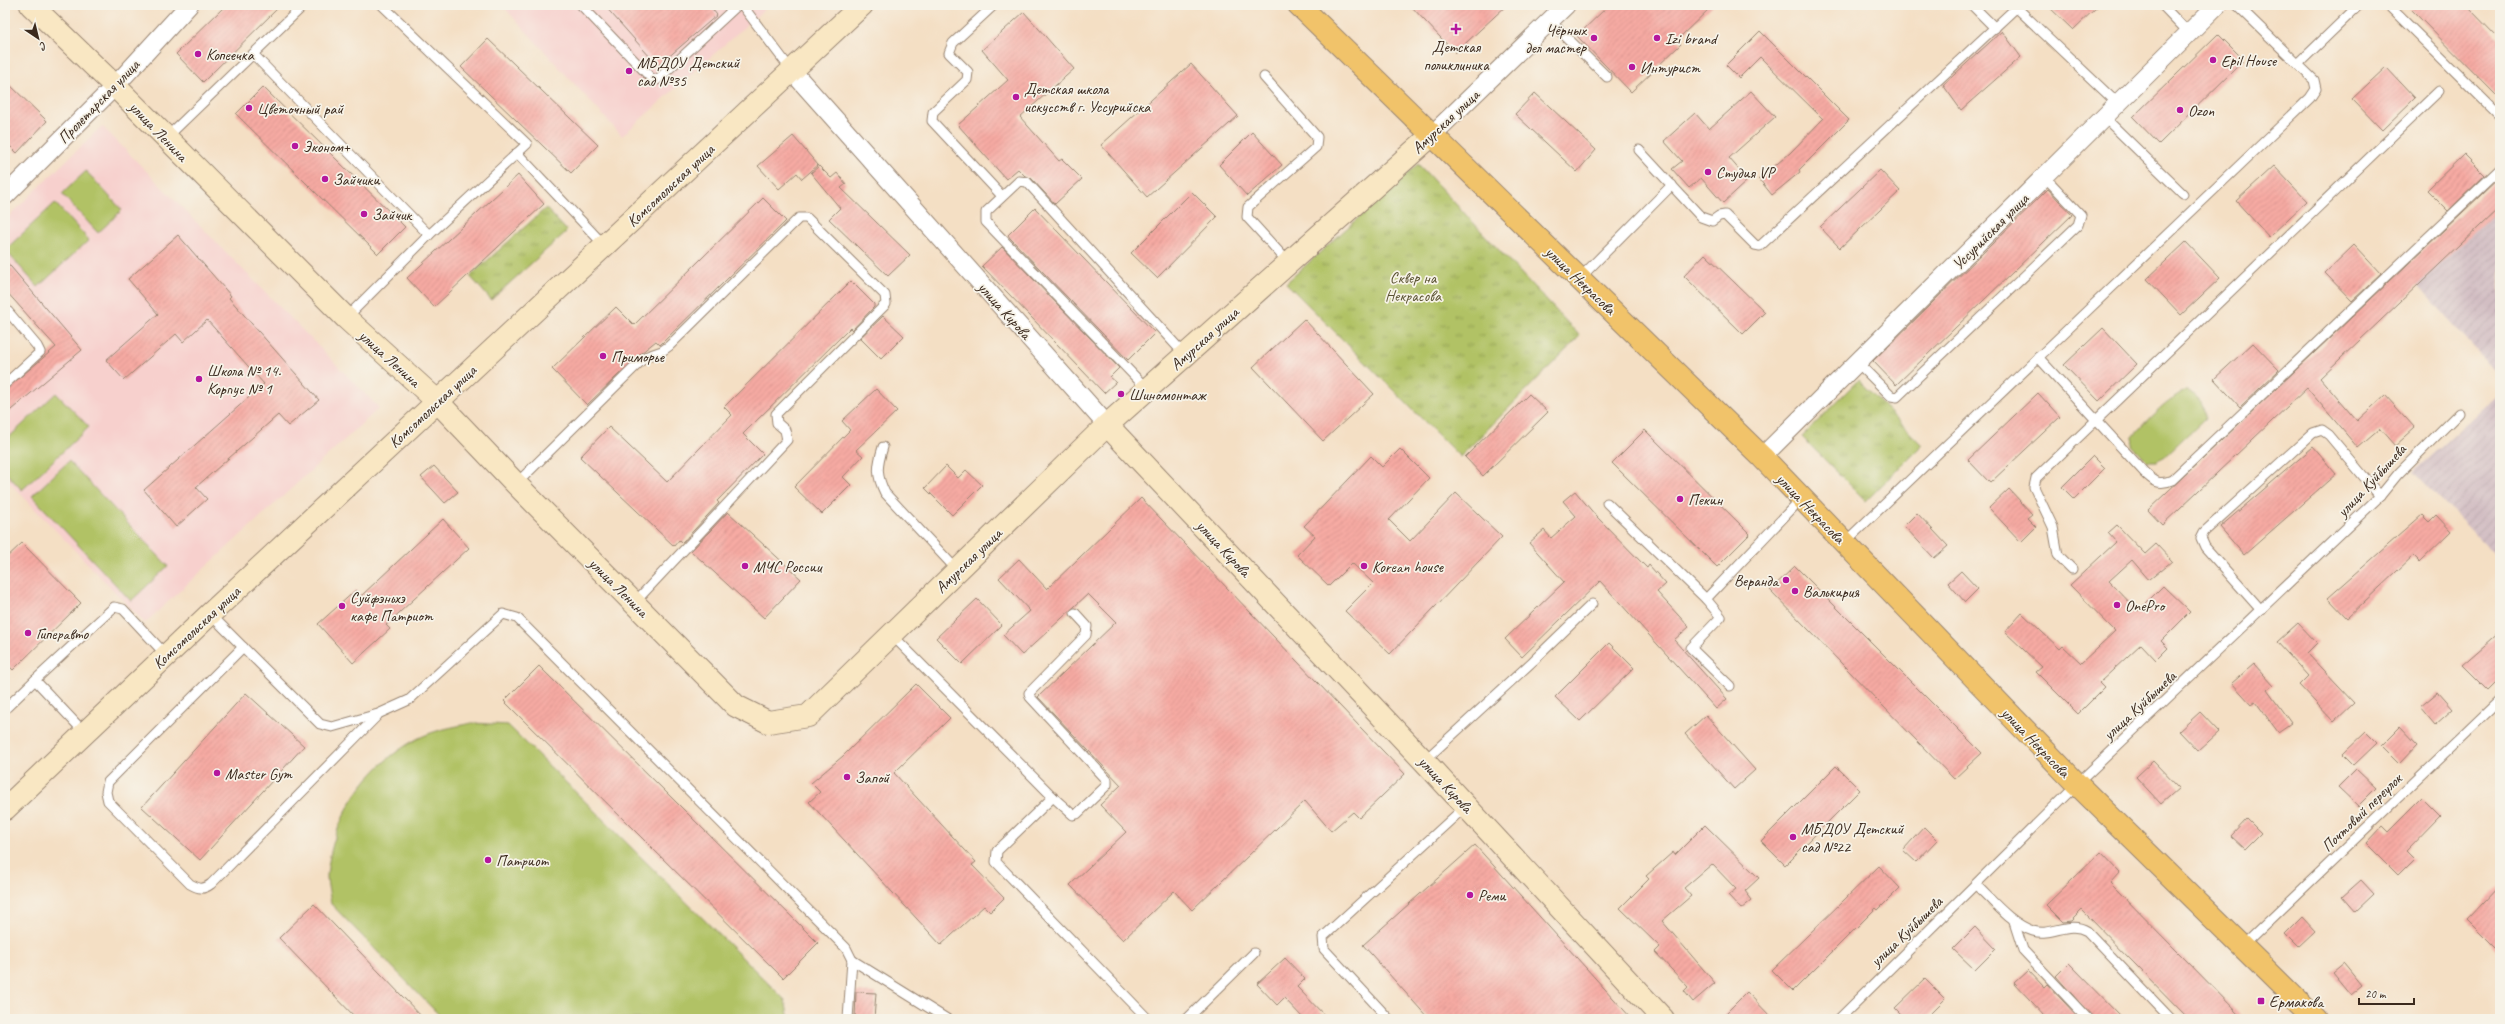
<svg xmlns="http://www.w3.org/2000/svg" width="2505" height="1024" font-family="Caveat,sans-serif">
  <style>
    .built { fill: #f7d0cd }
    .industrial { fill: url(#industrial-furrows) }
    .grass { fill: url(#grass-tufts); stroke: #767642 }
    .pitch { fill: #b1c265; stroke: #767642 }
    .building { fill: url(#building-hatch) }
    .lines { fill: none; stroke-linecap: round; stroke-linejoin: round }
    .lane-casing { stroke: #988471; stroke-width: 11 }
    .street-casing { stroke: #988471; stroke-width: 20 }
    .secondary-casing { stroke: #988471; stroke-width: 24 }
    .primary-casing { stroke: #988471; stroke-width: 24 }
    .lane { stroke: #fff; stroke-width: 9 }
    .street { stroke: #fff; stroke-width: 18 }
    .secondary { stroke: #f9e7c3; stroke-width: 22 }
    .primary { stroke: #f1c36a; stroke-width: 22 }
    .poi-dot { fill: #b5179e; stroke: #f7f3e8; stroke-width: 1.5 }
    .labels { text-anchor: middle; stroke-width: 3.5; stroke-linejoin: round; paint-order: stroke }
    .poi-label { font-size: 16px; fill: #3b2a1e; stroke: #f7f3e8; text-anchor: start }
    .street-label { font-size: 16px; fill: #3b2a1e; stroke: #f7f3e8 }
    .park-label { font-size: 16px; fill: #585030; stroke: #f7f3e8 }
  </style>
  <defs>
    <pattern id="industrial-furrows" width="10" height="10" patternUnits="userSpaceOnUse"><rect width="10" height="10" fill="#d2bec3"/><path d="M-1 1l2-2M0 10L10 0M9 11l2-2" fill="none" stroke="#b5a3a7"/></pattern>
    <pattern id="grass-tufts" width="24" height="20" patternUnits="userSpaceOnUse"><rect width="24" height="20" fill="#b1c265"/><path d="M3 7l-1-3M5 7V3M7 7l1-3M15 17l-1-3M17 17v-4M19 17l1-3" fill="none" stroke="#919e53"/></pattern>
    <pattern id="building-hatch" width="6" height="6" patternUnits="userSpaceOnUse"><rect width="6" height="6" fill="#f6aaa3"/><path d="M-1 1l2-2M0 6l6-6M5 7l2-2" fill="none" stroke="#d4928c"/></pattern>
  </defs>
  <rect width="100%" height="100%" fill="#f7f3e8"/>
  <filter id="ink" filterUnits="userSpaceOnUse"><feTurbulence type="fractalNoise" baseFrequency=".025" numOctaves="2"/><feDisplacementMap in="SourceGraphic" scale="8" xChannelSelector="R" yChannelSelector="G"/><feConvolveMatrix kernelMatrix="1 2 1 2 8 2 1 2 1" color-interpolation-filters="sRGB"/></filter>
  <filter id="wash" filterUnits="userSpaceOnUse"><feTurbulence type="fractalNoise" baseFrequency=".012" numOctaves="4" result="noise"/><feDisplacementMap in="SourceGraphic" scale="16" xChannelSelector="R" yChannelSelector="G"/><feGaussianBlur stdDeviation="0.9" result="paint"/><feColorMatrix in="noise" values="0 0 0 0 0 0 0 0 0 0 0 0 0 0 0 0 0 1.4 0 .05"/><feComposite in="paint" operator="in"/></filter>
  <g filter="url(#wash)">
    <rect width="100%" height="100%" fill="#f4dfc4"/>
    <g class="built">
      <polygon points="502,5 769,5 622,136"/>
      <polygon points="102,126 379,408 145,623 5,478 5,415 82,350 5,260 5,220"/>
    </g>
    <g class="industrial">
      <polygon points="2500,196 2500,377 2414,280"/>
      <polygon points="2500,393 2500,560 2414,472"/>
    </g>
    <g class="grass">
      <polygon points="1418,164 1580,336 1460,457 1286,283"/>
      <polygon points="546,208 567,231 491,300 470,276"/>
      <polygon points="1858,380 1922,445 1866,501 1802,437"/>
    </g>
    <g class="pitch">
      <polygon points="86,171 122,210 98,233 62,194"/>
      <polygon points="55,203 89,240 38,287 5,250"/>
      <path d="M2187 391C2197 397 2207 406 2205 418L2164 457 2157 462H2147L2132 445 2133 436C2144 423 2171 394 2187 391Z"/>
      <polygon points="56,393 89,427 22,490 5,472 5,441"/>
      <polygon points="69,461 168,566 131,601 32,496"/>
      <path d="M472 723 508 725 785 1000 789 1019H443L331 904C330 895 327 885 327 876 332 819 366 766 417 739 434 730 453 727 472 723Z"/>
    </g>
    <g id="blocks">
      <g class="building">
        <polygon points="226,5 281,5 203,82 176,54"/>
        <polygon points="604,5 709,5 717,15 658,66"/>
        <polygon points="1410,5 1507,5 1455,53"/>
        <polygon points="1609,5 1713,5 1677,40 1681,44 1631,92 1577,36"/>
        <polygon points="2047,5 2099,5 2073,30"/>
        <polygon points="2407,5 2466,5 2500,40 2500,99"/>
        <polygon points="1024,12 1074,69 1020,117 1059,161 1062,159 1082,179 1055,204 1031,178 1025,176 1018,169 1006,179 958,125 1008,80 982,50"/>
        <polygon points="1760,31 1849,120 1799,170 1800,172 1772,195 1759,179 1790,153 1823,119 1760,57 1739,78 1726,65"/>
        <polygon points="2002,31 2021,57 1961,110 1943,85"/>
        <polygon points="2218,34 2244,60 2159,144 2133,117"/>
        <polygon points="488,39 598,145 571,173 461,67"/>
        <polygon points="1191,64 1238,116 1147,197 1101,145"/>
        <polygon points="2386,67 2415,98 2382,130 2352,99"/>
        <polygon points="5,80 47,121 17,153 5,141"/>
        <polygon points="263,87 405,227 378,254 236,114"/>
        <polygon points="1751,91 1775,117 1729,158 1748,180 1723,203 1701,178 1689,188 1672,169 1682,161 1664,141 1695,113 1709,129"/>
        <polygon points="1535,93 1596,150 1577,172 1515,114"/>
        <polygon points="1252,132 1282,165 1247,196 1219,165"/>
        <polygon points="793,136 818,165 802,179 797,173 779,189 758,166"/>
        <polygon points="2464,154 2485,175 2448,211 2427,190"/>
        <polygon points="819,166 831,178 837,173 846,184 841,188 910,255 888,276 829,219 840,208 811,173"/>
        <polygon points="2274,166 2307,201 2269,237 2236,201"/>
        <polygon points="1880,170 1900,191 1840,248 1820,227"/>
        <polygon points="518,175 544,204 434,307 407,278"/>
        <polygon points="2500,177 2500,207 2320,378 2357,421 2385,395 2415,428 2395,446 2380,429 2358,448 2307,388 2162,525 2148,510"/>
        <polygon points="2048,189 2072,215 1896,385 1873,361"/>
        <polygon points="1192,192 1217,217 1157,278 1131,253"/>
        <polygon points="763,198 786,221 660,345 656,341 641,353 587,405 552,369 616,307 634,325"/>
        <polygon points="1035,208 1155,333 1128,360 1010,238 1008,235"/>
        <polygon points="178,235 231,296 229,298 319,400 288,426 278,415 196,487 207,499 176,527 144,490 264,384 207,320 183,342 176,334 124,380 106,360 158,314 128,279"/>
        <polygon points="2186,242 2220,278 2181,315 2147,279"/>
        <polygon points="2354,245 2381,274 2352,301 2325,273"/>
        <polygon points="1002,247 1119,368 1110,377 1116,382 1104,393 982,266"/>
        <polygon points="1705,254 1765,312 1743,334 1684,276"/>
        <polygon points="5,260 82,350 5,415 5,390 56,347 5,290"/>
        <polygon points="851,281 874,304 874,307 852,330 850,328 743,434 763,454 717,501 719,503 682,543 679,540 674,546 580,457 609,427 667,482 732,415 724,407"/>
        <polygon points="883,316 904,336 881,359 860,338"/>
        <polygon points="1304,319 1374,394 1323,441 1253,367"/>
        <polygon points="2103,328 2137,364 2099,401 2064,365"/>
        <polygon points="2253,343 2279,370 2240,407 2214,379"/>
        <polygon points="876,389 897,411 856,450 863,456 843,477 851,485 822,514 794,487 850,430 842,421"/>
        <polygon points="2038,393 2060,417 1990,483 1968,460"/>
        <polygon points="1529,394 1548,412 1483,476 1465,457"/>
        <polygon points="1645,430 1750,534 1717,567 1612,463"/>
        <polygon points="2313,447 2336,474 2244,555 2220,527"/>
        <polygon points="1400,449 1429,478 1389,520 1410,541 1456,493 1502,537 1390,654 1345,611 1373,583 1352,563 1329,586 1297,555 1315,536 1304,526 1371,456 1382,467"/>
        <polygon points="2093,456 2105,468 2074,499 2062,487"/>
        <polygon points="434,466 458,492 445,503 421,477"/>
        <polygon points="946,466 958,478 966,470 982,485 952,515 925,488"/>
        <polygon points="2009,489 2032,514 2027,518 2036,527 2021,542 1989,508"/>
        <polygon points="1575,491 1596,516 1647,568 1649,565 1666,584 1657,592 1689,627 1674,640 1727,699 1716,709 1600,581 1522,657 1505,639 1564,582 1529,543 1544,530 1551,538 1576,516 1563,501"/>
        <polygon points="1141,498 1405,774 1359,818 1353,812 1331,831 1305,801 1192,910 1174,891 1123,940 1070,885 1126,832 1100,805 1121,785 1038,697 1116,622 1088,594 1022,655 1003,635 1030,611 999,578 1019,559 1047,589"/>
        <polygon points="728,512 801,579 764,618 691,551"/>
        <polygon points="1917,513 1948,546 1934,558 1904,526"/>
        <polygon points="2422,515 2429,522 2436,515 2451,531 2419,562 2413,556 2347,618 2328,598"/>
        <polygon points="443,519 469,548 386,625 390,629 353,663 318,624 356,590 361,596"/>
        <polygon points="2117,525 2145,554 2156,544 2172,561 2149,580 2132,560 2109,581 2138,611 2163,586 2190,612 2161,641 2168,648 2156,660 2141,644 2100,682 2105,687 2078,714 2036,672 2042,667 2005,632 2022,613 2060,649 2063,646 2081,663 2115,631 2070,585 2116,542 2108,533"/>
        <polygon points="22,543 81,603 13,670 5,662 5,559"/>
        <polygon points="1795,566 1982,753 1954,779 1770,590"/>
        <polygon points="1961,571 1978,589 1965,602 1948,583"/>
        <polygon points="977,599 1002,625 962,664 936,638"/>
        <polygon points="2298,623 2317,643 2307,653 2354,703 2334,722 2299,685 2308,676 2277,642"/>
        <polygon points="2500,632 2500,679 2488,691 2462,665"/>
        <polygon points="1609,643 1634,668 1580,721 1555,697"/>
        <polygon points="2254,664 2273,685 2267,690 2291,723 2278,732 2255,701 2251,704 2232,683"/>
        <polygon points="539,666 818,943 783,978 504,701"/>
        <polygon points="916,684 950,718 894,773 976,862 972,865 1004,898 990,912 984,906 941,945 809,802 820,792 811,783 843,756"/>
        <polygon points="2438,692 2453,709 2435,725 2420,707"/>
        <polygon points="246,693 304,746 200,860 142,807"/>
        <polygon points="2200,712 2219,732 2198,751 2179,731"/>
        <polygon points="1706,715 1755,770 1734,789 1685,734"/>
        <polygon points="2400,727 2417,745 2399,764 2381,746"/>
        <polygon points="2366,732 2377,743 2354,765 2343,754"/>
        <polygon points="2153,761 2179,788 2161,804 2136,777"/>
        <polygon points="1836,766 1860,790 1785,865 1761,841"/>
        <polygon points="2356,769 2376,788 2358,806 2338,787"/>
        <polygon points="2422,798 2440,816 2406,851 2414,859 2398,875 2366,843 2382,826 2388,832"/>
        <polygon points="2247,819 2261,833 2245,849 2231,836"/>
        <polygon points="1705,825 1759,878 1745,891 1752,900 1741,909 1728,895 1736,889 1712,864 1684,888 1691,896 1662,921 1715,983 1693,1002 1684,991 1688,987 1655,952 1660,947 1620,908 1649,879 1646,876 1673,852 1675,855"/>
        <polygon points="1924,827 1937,840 1916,862 1903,850"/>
        <polygon points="1475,845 1632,1019 1429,1019 1363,945"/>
        <polygon points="2101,852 2120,872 2110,883 2244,1019 2189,1019 2082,910 2071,921 2063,922 2046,905"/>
        <polygon points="1879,866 1900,888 1878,910 1876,908 1793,991 1772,970"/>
        <polygon points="2361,880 2374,894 2355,912 2342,897"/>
        <polygon points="2500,885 2500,953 2467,920"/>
        <polygon points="314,904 424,1019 357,1019 279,938"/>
        <polygon points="2302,917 2315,931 2298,947 2285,934"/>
        <polygon points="1975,927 1996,949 1975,970 1953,949"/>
        <polygon points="1285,958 1305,979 1297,987 1328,1019 1304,1019 1284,998 1277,1005 1257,984"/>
        <polygon points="2069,963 2124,1019 2094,1019 2056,976"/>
        <polygon points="2344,963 2362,985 2350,995 2332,973"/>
        <polygon points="2028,970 2044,987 2047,984 2080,1019 2048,1019 2014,983"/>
        <polygon points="1925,979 1945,999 1925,1019 1906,1019 1895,1008"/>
        <polygon points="856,992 876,993 874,1019 855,1019"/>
        <polygon points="1747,992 1773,1019 1720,1019"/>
      </g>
    </g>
  </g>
  <g filter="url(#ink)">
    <use href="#blocks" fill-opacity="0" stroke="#988471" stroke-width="1"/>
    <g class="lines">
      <defs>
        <g id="lane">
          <polyline points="304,5 253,54 429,235 527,144 382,5"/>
          <polyline points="581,5 651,78 657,80 738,5"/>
          <polyline points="742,5 792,71"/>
          <polyline points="994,5 953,43 949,53 968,72 967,80 933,112 932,121 1002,196"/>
          <polyline points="1972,5 1995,28"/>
          <polyline points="2162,5 2189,33"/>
          <polyline points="2388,5 2500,116"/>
          <polyline points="2017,8 2117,103"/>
          <polyline points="1550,21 1607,77"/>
          <polyline points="2298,64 2359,5"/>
          <polyline points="1264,77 1317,137 1316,147 1248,207 1247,217 1288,262"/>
          <polyline points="2104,117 2183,194"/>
          <polyline points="166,138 253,54"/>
          <polyline points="1639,150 1701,217 1712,221 1719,216 1725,215 1755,245 1760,246 2019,5"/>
          <polyline points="517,153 605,246"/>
          <polyline points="1579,279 1672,185"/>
          <polyline points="5,308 37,346 40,352 5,384"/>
          <polyline points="346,318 429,235"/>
          <path d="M2038 357 2144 472C2153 481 2159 486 2172 480L2500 169"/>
          <polyline points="1858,363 1891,396 1897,397 2078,225 2081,215 2044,176"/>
          <polyline points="1147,389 986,222 986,212 1019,181 1027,182 1185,355"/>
          <path d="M883 447C877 466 876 475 885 493L957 570"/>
          <polyline points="516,484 645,357 662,351 669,346 799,218 807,218 885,295 886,304 776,414 777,423 785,430 787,440 635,602"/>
          <polyline points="1607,503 1706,599 1802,498"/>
          <polyline points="1844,543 2310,98 2316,89 2314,80 2237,5"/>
          <polyline points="2072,569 2058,555 2053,527 2034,487 2036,478 2439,91"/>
          <polyline points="1706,599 1721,617 1691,648 1730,686"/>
          <polyline points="2261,610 2205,547 2201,538 2204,532 2313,433 2322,430 2329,435 2380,496"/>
          <polyline points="210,614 320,724 332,727 378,714 409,700 503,614 517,618 846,948 852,960 848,1019"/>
          <polyline points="892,635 1053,797 1073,815 1077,814 1107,785 1107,780 1030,697 1029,693 1086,635 1087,626 1075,613"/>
          <path d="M243 647 108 782 106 792 108 801 190 884C199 889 203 890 211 884L377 716"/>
          <polyline points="5,709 35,680"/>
          <polyline points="85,733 35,680 114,607 123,609 166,655"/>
          <polyline points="1424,761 1533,661 1592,604"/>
          <polyline points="1053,797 997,851 996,862 1148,1019"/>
          <path d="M1976 885C1993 901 2010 923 2033 931 2052 937 2069 920 2087 931L2171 1019"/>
          <polyline points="2014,922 2023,950 2088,1019"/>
          <polyline points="2243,946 2500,700"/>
          <polyline points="852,960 947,1019"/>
          <polyline points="1187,1019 1254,953"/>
          <polyline points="1389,1019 1324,949 1323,937 1466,806"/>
          <polyline points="1839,1019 2077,784 2380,496 2398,474 2459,413"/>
        </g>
        <g id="street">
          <polyline points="792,71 1107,425"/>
          <polyline points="1432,135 1566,5"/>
          <polyline points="5,196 115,86 189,5"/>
          <polyline points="1762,457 2217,5"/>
        </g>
        <g id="secondary">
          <polyline points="31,5 115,86 346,318 437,401 516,484 736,706 768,722 808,716 1107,425 1432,135"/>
          <polyline points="1107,425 1424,761 1663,1019"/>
          <polyline points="5,809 210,614 862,5"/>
        </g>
        <polyline id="primary" points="1299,5 1762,457 2077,784 2316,1019"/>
      </defs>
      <use href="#lane" class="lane-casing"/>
      <use href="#street" class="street-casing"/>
      <use href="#secondary" class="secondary-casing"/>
      <use href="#primary" class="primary-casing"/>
      <use href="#lane" class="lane"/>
      <use href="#street" class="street"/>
      <use href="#secondary" class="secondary"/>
      <use href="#primary" class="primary"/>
    </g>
  </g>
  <g class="poi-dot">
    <path d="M1454 23h4v4h4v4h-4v4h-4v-4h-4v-4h4z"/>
    <circle cx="1594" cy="38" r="4"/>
    <circle cx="1657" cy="38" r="4"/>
    <circle cx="198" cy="54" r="4"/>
    <circle cx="2213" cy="60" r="4"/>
    <circle cx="1632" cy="67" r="4"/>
    <circle cx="629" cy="71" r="4"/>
    <circle cx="1016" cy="97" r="4"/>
    <circle cx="249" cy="108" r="4"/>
    <circle cx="2180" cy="110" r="4"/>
    <circle cx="295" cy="146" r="4"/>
    <circle cx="1708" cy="172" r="4"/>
    <circle cx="325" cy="179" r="4"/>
    <circle cx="364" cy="214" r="4"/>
    <circle cx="603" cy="356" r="4"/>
    <circle cx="199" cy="379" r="4"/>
    <circle cx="1121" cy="394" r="4"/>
    <circle cx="1680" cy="499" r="4"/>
    <circle cx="745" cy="566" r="4"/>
    <circle cx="1364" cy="566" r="4"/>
    <circle cx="1786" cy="580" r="4"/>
    <circle cx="1795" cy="591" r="4"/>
    <circle cx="2117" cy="605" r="4"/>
    <circle cx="342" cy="606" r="4"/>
    <circle cx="28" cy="633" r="4"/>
    <circle cx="217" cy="773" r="4"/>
    <circle cx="847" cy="777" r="4"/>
    <circle cx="1793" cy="837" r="4"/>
    <circle cx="488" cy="860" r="4"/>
    <circle cx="1470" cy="895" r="4"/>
    <rect x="2257" y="997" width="8" height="8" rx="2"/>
  </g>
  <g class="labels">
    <g class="poi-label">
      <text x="1586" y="35" text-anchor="end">Чёрных<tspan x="1586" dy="18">дел мастер</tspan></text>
      <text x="1665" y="44">Izi brand</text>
      <text x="1456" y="52" text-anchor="middle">Детская<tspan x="1456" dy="18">поликлиника</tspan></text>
      <text x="206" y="60">Копеечка</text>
      <text x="2221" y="66">Epil House</text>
      <text x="637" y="68">МБДОУ Детский<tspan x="637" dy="18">сад №35</tspan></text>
      <text x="1640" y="73">Интурист</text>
      <text x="1024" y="94">Детская школа<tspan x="1024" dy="18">искусств г. Уссурийска</tspan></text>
      <text x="257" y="114">Цветочный рай</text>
      <text x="2188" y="116">Ozon</text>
      <text x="303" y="152">Эконом+</text>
      <text x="1716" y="178">Студия VP</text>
      <text x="333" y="185">Зайчики</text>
      <text x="372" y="220">Зайчик</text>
      <text x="611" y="362">Приморье</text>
      <text x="207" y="376">Школа № 14.<tspan x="207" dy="18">Корпус № 1</tspan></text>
      <text x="1129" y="400">Шиномонтаж</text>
      <text x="1688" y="505">Пекин</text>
      <text x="753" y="572">МЧС России</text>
      <text x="1372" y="572">Korean house</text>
      <text x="1778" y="586" text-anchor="end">Веранда</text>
      <text x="1803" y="597">Валькирия</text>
      <text x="350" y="603">Суйфэньхэ<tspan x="350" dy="18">кафе Патриот</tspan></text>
      <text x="2125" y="611">OnePro</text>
      <text x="36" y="639">Гиперавто</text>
      <text x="225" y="779">Master Gym</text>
      <text x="855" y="783">Запой</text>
      <text x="1801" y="834">МБДОУ Детский<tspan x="1801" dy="18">сад №22</tspan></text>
      <text x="496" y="866">Патриот</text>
      <text x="1478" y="901">Реми</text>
      <text x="2269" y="1007">Ермакова</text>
    </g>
    <g class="street-label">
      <text transform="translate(98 101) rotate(-46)" y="6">Пролетарская улица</text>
      <text transform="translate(1445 121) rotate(-43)" y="6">Амурская улица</text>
      <text transform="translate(159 131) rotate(46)" y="6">улица Ленина</text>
      <text transform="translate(670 185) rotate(-43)" y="6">Комсомольская улица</text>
      <text transform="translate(1990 231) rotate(-45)" y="6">Уссурийская улица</text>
      <text transform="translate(1581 280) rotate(44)" y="6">улица Некрасова</text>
      <text transform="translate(1005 310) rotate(48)" y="6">улица Кирова</text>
      <text transform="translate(1204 338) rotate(-42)" y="6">Амурская улица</text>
      <text transform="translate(390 358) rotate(42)" y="6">улица Ленина</text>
      <text transform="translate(432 406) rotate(-43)" y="6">Комсомольская улица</text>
      <text transform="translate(2371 480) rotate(-47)" y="6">улица Куйбышева</text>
      <text transform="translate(1811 508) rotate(46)" y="6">улица Некрасова</text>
      <text transform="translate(1224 548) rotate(47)" y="6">улица Кирова</text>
      <text transform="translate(968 560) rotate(-44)" y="6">Амурская улица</text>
      <text transform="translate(619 587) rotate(45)" y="6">улица Ленина</text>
      <text transform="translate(196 627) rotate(-43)" y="6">Комсомольская улица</text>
      <text transform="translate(2139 705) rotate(-43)" y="6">улица Куйбышева</text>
      <text transform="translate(2036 742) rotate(46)" y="6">улица Некрасова</text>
      <text transform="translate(1446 784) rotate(47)" y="6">улица Кирова</text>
      <text transform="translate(2361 812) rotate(-44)" y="6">Почтовый переулок</text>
      <text transform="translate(1906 931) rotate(-44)" y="6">улица Куйбышева</text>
    </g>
    <g class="park-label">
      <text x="1413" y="283">Сквер на<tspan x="1413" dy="18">Некрасова</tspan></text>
    </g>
  </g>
  <rect width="2505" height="1024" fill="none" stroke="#f7f3e8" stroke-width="20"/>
  <g transform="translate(38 38) rotate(145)" stroke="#f7f3e8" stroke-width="3" paint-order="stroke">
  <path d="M0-3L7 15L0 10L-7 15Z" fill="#3b2a1e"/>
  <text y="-6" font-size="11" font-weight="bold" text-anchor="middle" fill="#3b2a1e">С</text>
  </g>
  <path d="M2359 998v6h55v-6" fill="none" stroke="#3b2a1e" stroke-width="2"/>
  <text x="2365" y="998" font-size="12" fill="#3b2a1e" stroke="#f7f3e8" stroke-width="3" paint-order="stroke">20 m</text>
</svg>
